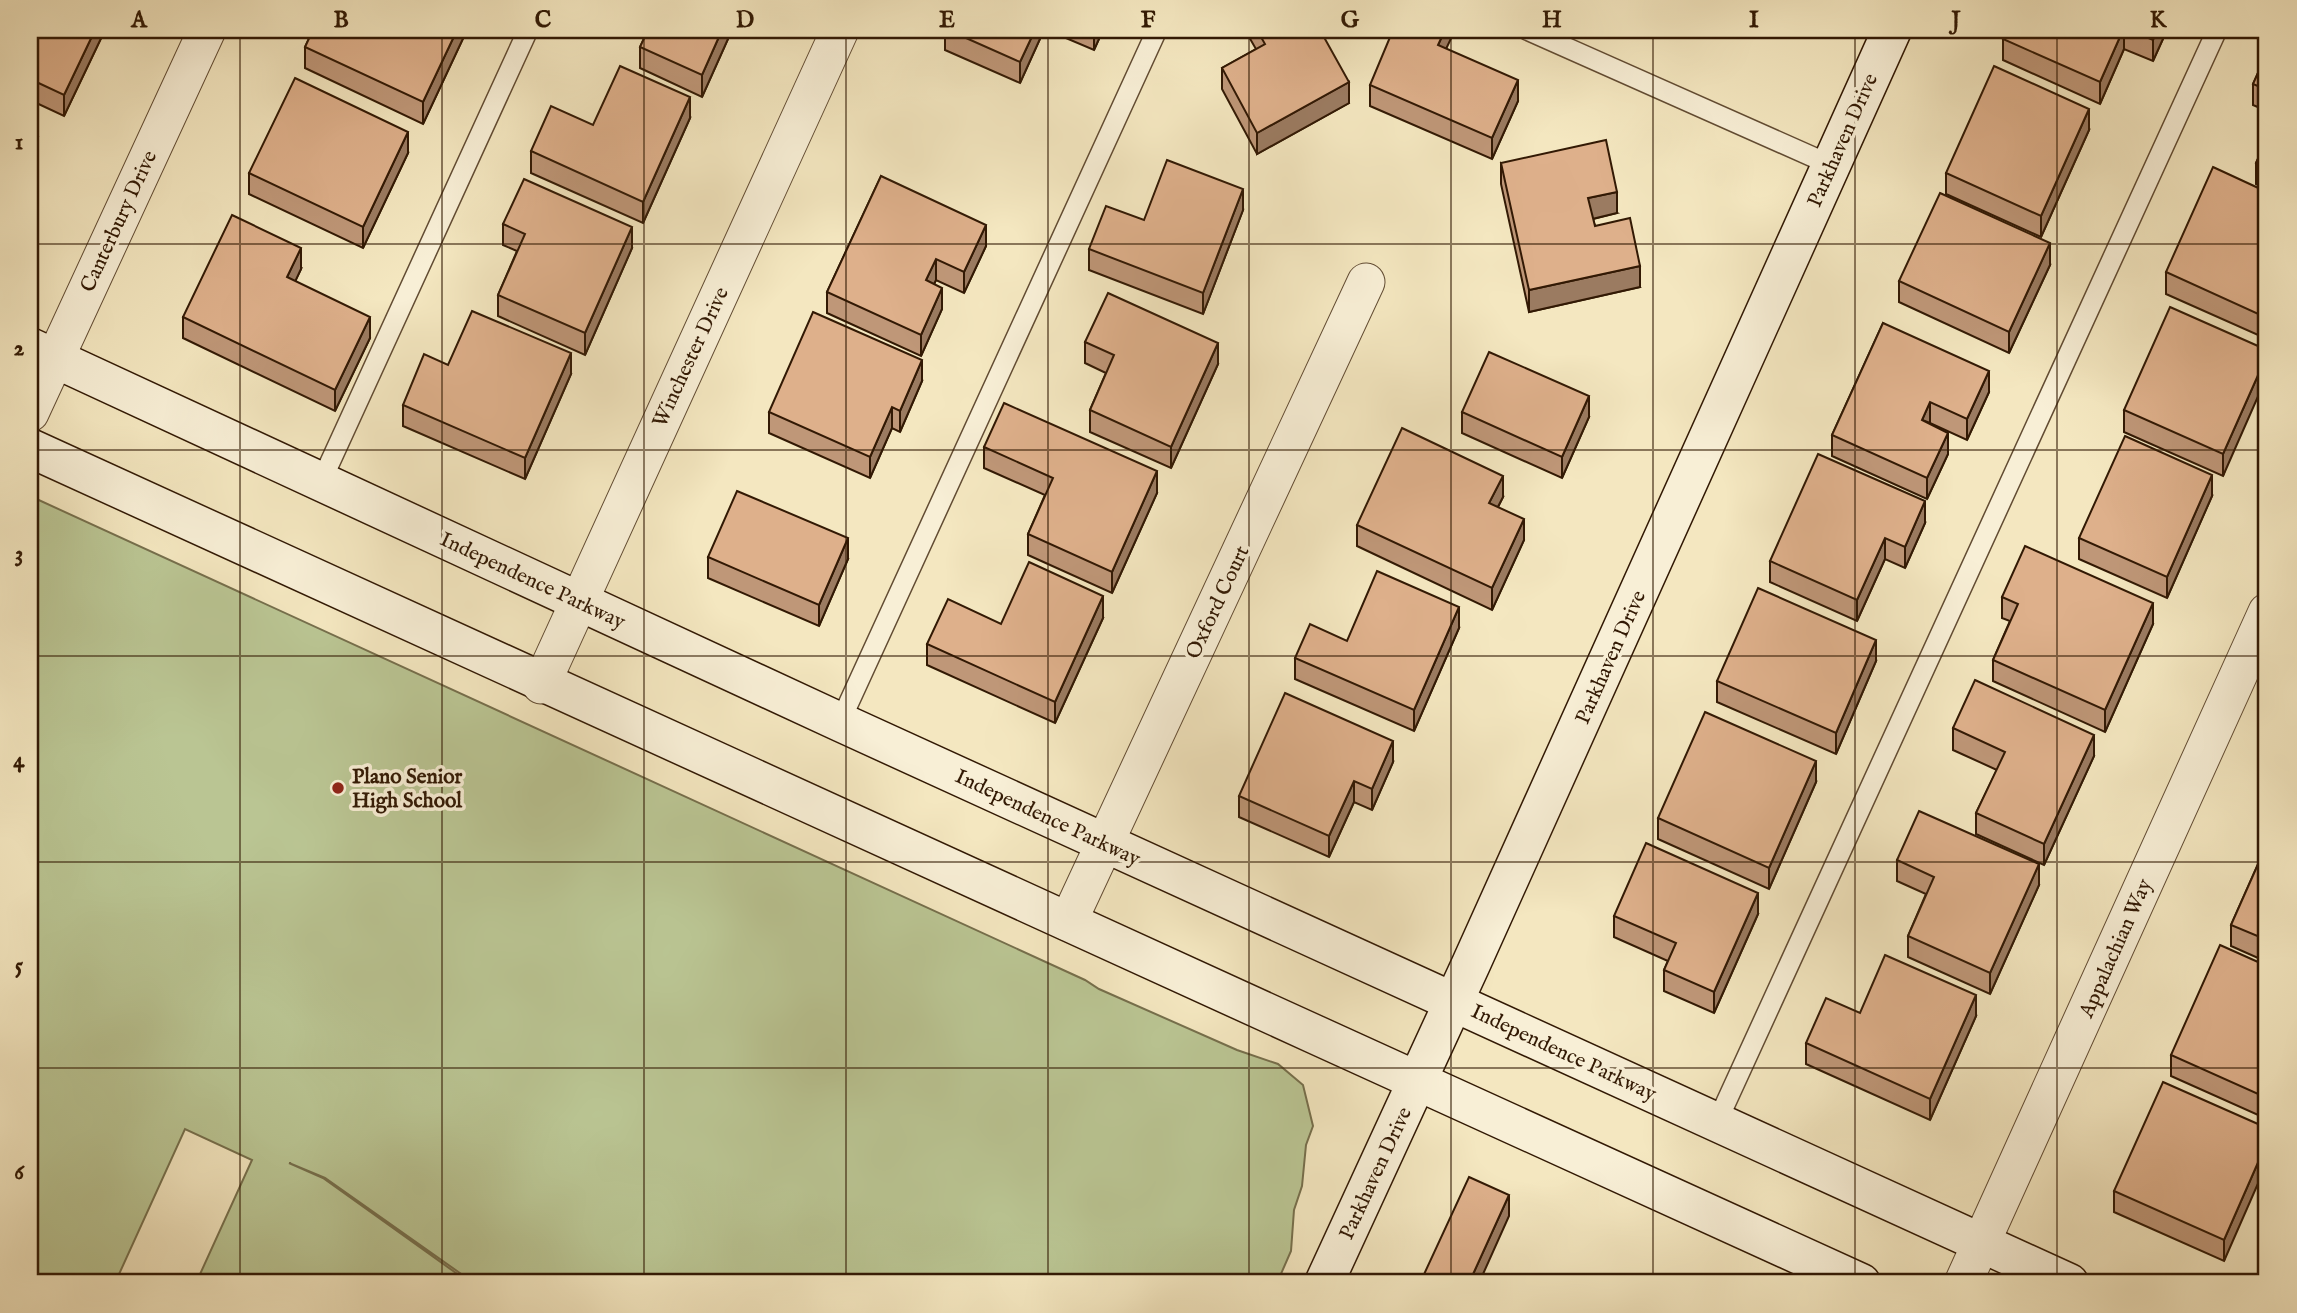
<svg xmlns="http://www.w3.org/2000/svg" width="2297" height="1313" font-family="'IM FELL English',serif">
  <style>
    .green { fill: #bac593; stroke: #766f4c; stroke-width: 2 }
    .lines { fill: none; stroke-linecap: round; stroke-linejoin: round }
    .lane-casing { stroke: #624c33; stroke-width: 22 }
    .street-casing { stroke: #624c33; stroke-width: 39 }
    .secondary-casing { stroke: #321904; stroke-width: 41 }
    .lane { stroke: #f8efd6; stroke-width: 19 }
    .street { stroke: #f8efd6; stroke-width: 37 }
    .secondary { stroke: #f8efd6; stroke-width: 38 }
    .wall { fill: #bf9778; stroke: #321904; stroke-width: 2 }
    .shaded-wall { fill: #9b7b61; stroke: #321904; stroke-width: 2 }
    .building { fill: #deb08b; stroke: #321904; stroke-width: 2 }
    .grid { fill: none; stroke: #321904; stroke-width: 2; stroke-opacity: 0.55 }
    .poi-dot { fill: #8f2418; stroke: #f8efd6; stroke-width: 2.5 }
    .labels { text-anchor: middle; stroke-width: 7; stroke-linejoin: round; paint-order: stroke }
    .street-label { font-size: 21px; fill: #321904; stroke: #f8efd6 }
    .poi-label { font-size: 21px; font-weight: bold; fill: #321904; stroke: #f8efd6; text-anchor: start }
    .neatline { fill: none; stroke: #321904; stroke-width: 2.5 }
    .grid-label { font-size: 23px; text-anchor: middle; font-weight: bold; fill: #321904 }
  </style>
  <rect width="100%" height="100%" fill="#f4e7c0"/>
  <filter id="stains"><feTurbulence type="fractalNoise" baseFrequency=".00286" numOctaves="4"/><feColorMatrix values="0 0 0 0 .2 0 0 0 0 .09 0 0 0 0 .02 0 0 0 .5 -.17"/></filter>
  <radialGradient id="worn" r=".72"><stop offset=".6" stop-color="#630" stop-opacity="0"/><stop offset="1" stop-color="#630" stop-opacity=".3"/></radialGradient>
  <polygon class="green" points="30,496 1085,980 1099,989 1237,1050 1278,1064 1303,1085 1313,1126 1306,1145 1302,1186 1294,1210 1291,1251 1277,1283 474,1283 325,1178 289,1163 323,1178 470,1283 196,1283 252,1160 185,1129 115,1283 30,1283"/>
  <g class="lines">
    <defs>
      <g id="lane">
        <polyline points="1527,30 1831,165"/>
        <polyline points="321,482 528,30"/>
        <polyline points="840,722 1157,30"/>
        <polyline points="1717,1122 2217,30"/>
      </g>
      <g id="street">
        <polyline points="30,413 207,30"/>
        <polyline points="541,685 840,30"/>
        <polyline points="1068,922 1366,282"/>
        <polyline points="1963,1283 2267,612"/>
      </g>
      <g id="secondary">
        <polyline points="30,347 840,722 2069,1283"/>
        <path d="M30 448C639 730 1251 1004 1861 1283"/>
        <polyline points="1324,1283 1471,964 1892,30"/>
      </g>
    </defs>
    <use href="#lane" class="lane-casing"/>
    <use href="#street" class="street-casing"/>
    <use href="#secondary" class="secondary-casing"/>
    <use href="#lane" class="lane"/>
    <use href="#street" class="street"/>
    <use href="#secondary" class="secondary"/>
  </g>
  <g class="wall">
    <polygon points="30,30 105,30 64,116 30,100"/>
    <polygon points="313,30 467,30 423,124 305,68 305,47"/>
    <polygon points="648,30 732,30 702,97 640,68 640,47"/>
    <polygon points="945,30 1044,30 1020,83 945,50"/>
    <polygon points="1047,30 1103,30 1094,50"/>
    <polygon points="1245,30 1320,30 1349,103 1257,154 1222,89 1222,68 1256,49"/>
    <polygon points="2007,30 2167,30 2153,61 2124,49 2100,104 2003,60 2003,39"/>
    <polygon points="1446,49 1518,101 1492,159 1370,106 1370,85"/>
    <polygon points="2267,53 2267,111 2253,105 2253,84"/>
    <polygon points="690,118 643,223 531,173 531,151"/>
    <polygon points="2089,130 2041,237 1946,194 1946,173"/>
    <polygon points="2267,139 2267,189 2256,184 2256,163"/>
    <polygon points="408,153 363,248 249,194 249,173"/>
    <polygon points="1501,163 1617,213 1593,219 1595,226 1640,287 1529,312 1501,184"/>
    <polygon points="881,176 986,246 964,293 936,280 934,284 942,309 921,356 827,313 827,292"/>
    <polygon points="2267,192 2267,339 2166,294 2166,272"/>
    <polygon points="1243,210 1203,314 1089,270 1089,249 1144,220"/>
    <polygon points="503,224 632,248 585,355 498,316 498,295 517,251 503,245"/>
    <polygon points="2050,265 2009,353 1899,302 1899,281"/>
    <polygon points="301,269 295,281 370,338 335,411 183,338 183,317"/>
    <polygon points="1883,323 1989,392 1967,440 1930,423 1948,454 1927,499 1832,456 1832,435"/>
    <polygon points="1085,342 1218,364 1171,468 1090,432 1090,410 1106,373 1085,363"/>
    <polygon points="2267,350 2223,476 2124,432 2124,410"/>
    <polygon points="448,365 571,374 525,479 403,426 403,405"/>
    <polygon points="922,381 900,432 892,428 870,478 769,433 769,412"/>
    <polygon points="1462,412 1589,417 1562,478 1462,433"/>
    <polygon points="984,447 1157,493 1112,593 1028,555 1028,534 1045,495 984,468"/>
    <polygon points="2212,496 2167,598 2079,559 2079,538"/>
    <polygon points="1503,497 1498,507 1524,540 1492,610 1357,546 1357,525"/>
    <polygon points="1925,523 1905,568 1885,559 1857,621 1770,582 1770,561"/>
    <polygon points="708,557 848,559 819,626 708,578"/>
    <polygon points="2002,597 2153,624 2105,732 1993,681 1993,660 2010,621 2002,618"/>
    <polygon points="1103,618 1055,723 927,665 927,644 1001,624"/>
    <polygon points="1459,628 1414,731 1295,679 1295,658 1347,641"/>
    <polygon points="1876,661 1836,754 1717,702 1717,681"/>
    <polygon points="1953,728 2094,756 2044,865 1976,834 1976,813 1997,770 1953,750"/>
    <polygon points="1393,762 1372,810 1354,802 1329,857 1239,817 1239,796"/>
    <polygon points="1816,782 1769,889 1658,839 1658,818"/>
    <polygon points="2267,844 2267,962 2231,946 2231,925"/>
    <polygon points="1897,860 2039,885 1990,994 1908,957 1908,936 1926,894 1897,881"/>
    <polygon points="1758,914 1714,1013 1664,991 1664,970 1668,961 1614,937 1614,916"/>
    <polygon points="2267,966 2267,1119 2171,1076 2171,1055"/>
    <polygon points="1976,1016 1930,1120 1806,1064 1806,1043"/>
    <polygon points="2267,1128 2224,1261 2114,1212 2114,1191"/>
  </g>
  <g class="shaded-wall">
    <polygon points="95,30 105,30 64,116 64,95"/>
    <polygon points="457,30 467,30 423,124 423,102"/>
    <polygon points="722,30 732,30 702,97 702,75"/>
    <polygon points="1035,30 1044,30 1020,83 1020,62"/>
    <polygon points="1094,30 1103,30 1094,50"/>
    <polygon points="1445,30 1455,30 1438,66 1438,45"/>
    <polygon points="2123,30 2124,30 2124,49 2100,104 2100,82"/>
    <polygon points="2157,30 2167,30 2153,61 2153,40"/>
    <polygon points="1518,80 1518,101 1492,159 1492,138"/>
    <polygon points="1349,82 1349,103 1257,154 1257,133"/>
    <polygon points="690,97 690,118 643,223 643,202"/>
    <polygon points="2089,109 2089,130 2041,237 2041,216"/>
    <polygon points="408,132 408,153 363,248 363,227"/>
    <polygon points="38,137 38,158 30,176 30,155"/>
    <polygon points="1243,189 1243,210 1203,314 1203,293"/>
    <polygon points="1617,192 1617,213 1588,220 1588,198"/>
    <polygon points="986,225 986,246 964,293 964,272"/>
    <polygon points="632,227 632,248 585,355 585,333"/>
    <polygon points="2050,243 2050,265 2009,353 2009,332"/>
    <polygon points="301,248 301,269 287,299 287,277"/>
    <polygon points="936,259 936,280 926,301 926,280"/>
    <polygon points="1640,266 1640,287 1529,312 1529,290"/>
    <polygon points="942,288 942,309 921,356 921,335"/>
    <polygon points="370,317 370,338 335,411 335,390"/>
    <polygon points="1218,343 1218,364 1171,468 1171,447"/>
    <polygon points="571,353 571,374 525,479 525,458"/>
    <polygon points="2267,355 2267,376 2223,476 2223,454"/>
    <polygon points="922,360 922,381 900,432 900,411"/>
    <polygon points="1989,371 1989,392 1967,440 1967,419"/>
    <polygon points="1589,396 1589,417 1562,478 1562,457"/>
    <polygon points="1930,402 1930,423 1922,420"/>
    <polygon points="892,407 892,428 870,478 870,457"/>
    <polygon points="1948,433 1948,454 1927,499 1927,478"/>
    <polygon points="1157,471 1157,493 1112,593 1112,572"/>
    <polygon points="2212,475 2212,496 2167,598 2167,577"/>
    <polygon points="1503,476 1503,497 1489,524 1489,503"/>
    <polygon points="1925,501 1925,523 1905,568 1905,547"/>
    <polygon points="1524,519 1524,540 1492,610 1492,588"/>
    <polygon points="848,538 848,559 819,626 819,605"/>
    <polygon points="1885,538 1885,559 1857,621 1857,600"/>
    <polygon points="1103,596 1103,618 1055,723 1055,702"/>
    <polygon points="2153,603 2153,624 2105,732 2105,710"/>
    <polygon points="1459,607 1459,628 1414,731 1414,710"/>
    <polygon points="1876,640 1876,661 1836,754 1836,733"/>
    <polygon points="2094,735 2094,756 2044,865 2044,844"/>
    <polygon points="1393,741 1393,762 1372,810 1372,789"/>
    <polygon points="1816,761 1816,782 1769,889 1769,868"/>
    <polygon points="1354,781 1354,802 1329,857 1329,836"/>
    <polygon points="2039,864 2039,885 1990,994 1990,973"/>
    <polygon points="1758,893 1758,914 1714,1013 1714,992"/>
    <polygon points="1976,995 1976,1016 1930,1120 1930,1099"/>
    <polygon points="2267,1142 2267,1163 2224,1261 2224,1240"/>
    <polygon points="1509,1195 1509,1216 1479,1283 1469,1283"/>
  </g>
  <g class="building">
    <polygon points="30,30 95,30 64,95 30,79"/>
    <polygon points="313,30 457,30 423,102 305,47"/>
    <polygon points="648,30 722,30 702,75 640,47"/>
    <polygon points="948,30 1035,30 1020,62"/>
    <polygon points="1257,30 1320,30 1349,82 1257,133 1222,68 1265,44"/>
    <polygon points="1393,30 1445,30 1438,45 1518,80 1492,138 1370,85"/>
    <polygon points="2007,30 2123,30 2100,82 2003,39"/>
    <polygon points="2129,30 2157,30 2153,40"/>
    <polygon points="2267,53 2267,90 2253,84"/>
    <polygon points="620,66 690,97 643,202 531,151 551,106 593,125"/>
    <polygon points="1994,66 2089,109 2041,216 1946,173"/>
    <polygon points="295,78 408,132 363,227 249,173"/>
    <polygon points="30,133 38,137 30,155"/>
    <polygon points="2267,139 2267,168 2256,163"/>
    <polygon points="1606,140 1617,192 1588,198 1595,226 1630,218 1640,266 1529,290 1501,163"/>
    <polygon points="1167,160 1243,189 1203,293 1089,249 1106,206 1144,220"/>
    <polygon points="2213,167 2267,192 2267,318 2166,272"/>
    <polygon points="881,176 986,225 964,272 936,259 926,280 942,288 921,335 827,292"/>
    <polygon points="524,179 632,227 585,333 498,295 525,234 503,224"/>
    <polygon points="1940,193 2050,243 2009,332 1899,281"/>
    <polygon points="232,215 301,248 287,277 370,317 335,390 183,317"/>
    <polygon points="1108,293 1218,343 1171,447 1090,410 1114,355 1085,342"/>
    <polygon points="2170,307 2267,350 2267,355 2223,454 2124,410"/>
    <polygon points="472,311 571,353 525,458 403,405 424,354 448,365"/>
    <polygon points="813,312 922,360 900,411 892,407 870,457 769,412"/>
    <polygon points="1883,323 1989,371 1967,419 1930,402 1922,420 1948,433 1927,478 1832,435"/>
    <polygon points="1489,352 1589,396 1562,457 1462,412"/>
    <polygon points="1004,403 1157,471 1112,572 1028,534 1053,478 984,447"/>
    <polygon points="1402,428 1503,476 1489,503 1524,519 1492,588 1357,525"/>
    <polygon points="2125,436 2212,475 2167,577 2079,538"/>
    <polygon points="1818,454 1925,501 1905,547 1885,538 1857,600 1770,561"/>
    <polygon points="737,491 848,538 819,605 708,557"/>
    <polygon points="2025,546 2153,603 2105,710 1993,660 2018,604 2002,597"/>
    <polygon points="1029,562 1103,596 1055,702 927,644 948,599 1001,624"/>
    <polygon points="1377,571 1459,607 1414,710 1295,658 1310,624 1347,641"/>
    <polygon points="1758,588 1876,640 1836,733 1717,681"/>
    <polygon points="1975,680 2094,735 2044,844 1976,813 2005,752 1953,728"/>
    <polygon points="1285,693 1393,741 1372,789 1354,781 1329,836 1239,796"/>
    <polygon points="1705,712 1816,761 1769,868 1658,818"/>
    <polygon points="1919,811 2039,864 1990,973 1908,936 1934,877 1897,860"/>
    <polygon points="1646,843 1758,893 1714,992 1664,970 1676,943 1614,916"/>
    <polygon points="2267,844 2267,940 2231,925"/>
    <polygon points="2220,945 2267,966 2267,1098 2171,1055"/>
    <polygon points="1885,955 1976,995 1930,1099 1806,1043 1826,998 1860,1013"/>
    <polygon points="2163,1082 2267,1128 2267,1142 2224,1240 2114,1191"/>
    <polygon points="1469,1177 1509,1195 1469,1283 1420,1283"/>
  </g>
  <path class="grid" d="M240 30V1283M442 30V1283M644 30V1283M846 30V1283M1048 30V1283M1249 30V1283M1451 30V1283M1653 30V1283M1855 30V1283M2057 30V1283M30 244H2267M30 450H2267M30 656H2267M30 862H2267M30 1068H2267"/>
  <circle class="poi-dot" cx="338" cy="788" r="7"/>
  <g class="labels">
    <g class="street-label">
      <text transform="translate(1842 140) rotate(-66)" y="7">Parkhaven Drive</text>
      <text transform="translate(118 221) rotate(-65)" y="7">Canterbury Drive</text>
      <text transform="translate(690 357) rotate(-65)" y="7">Winchester Drive</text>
      <text transform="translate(533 580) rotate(25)" y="7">Independence Parkway</text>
      <text transform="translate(1217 602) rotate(-65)" y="7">Oxford Court</text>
      <text transform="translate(1610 657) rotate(-66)" y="7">Parkhaven Drive</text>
      <text transform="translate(1048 817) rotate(25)" y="7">Independence Parkway</text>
      <text transform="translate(2115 948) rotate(-66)" y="7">Appalachian Way</text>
      <text transform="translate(1564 1052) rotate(25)" y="7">Independence Parkway</text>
      <text transform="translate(1375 1173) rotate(-65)" y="7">Parkhaven Drive</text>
    </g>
    <g class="poi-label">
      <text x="352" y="783">Plano Senior<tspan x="352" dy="24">High School</tspan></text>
    </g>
  </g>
  <rect width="2297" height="1313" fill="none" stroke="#f4e7c0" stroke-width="77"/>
  <rect x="38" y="38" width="2220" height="1236" class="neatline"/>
  <g class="grid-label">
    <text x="139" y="27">A</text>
    <text x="341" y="27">B</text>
    <text x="543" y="27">C</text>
    <text x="745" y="27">D</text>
    <text x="947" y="27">E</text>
    <text x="1148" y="27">F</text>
    <text x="1350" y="27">G</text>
    <text x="1552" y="27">H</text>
    <text x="1754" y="27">I</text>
    <text x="1956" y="27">J</text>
    <text x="2158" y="27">K</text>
    <text x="19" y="149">1</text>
    <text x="19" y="355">2</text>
    <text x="19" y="561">3</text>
    <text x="19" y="767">4</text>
    <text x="19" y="973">5</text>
    <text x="19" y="1179">6</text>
  </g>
  <rect width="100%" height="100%" filter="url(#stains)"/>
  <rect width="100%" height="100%" fill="url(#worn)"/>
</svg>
